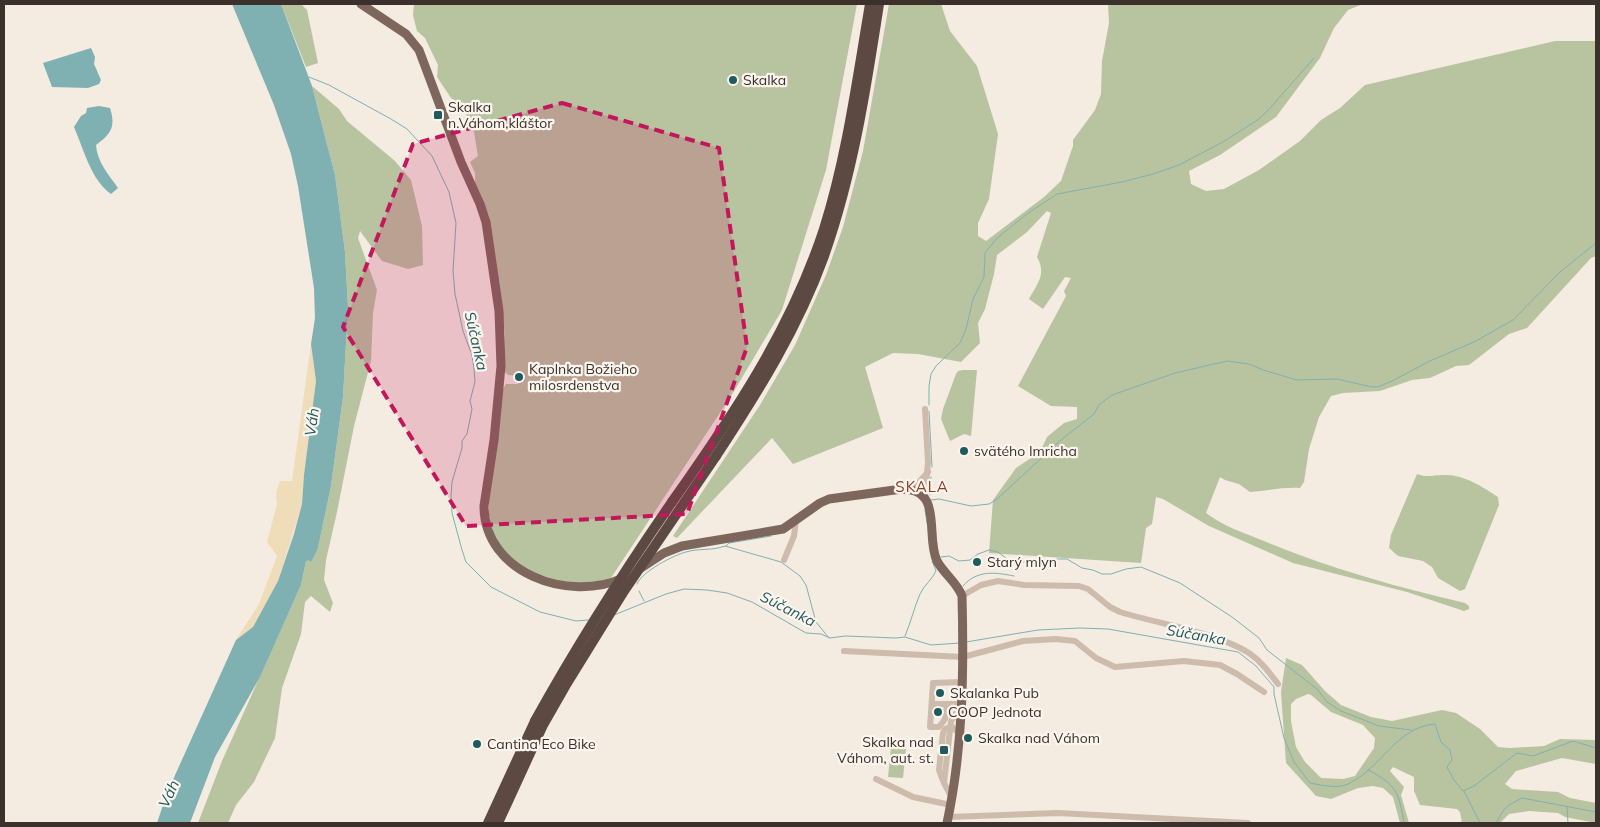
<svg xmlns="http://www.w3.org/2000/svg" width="1600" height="827" font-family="Mulish,sans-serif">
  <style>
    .green { fill: #b8c4a0; fill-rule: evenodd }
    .sand { fill: #efdcb8 }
    .water { fill: #7fb0b2 }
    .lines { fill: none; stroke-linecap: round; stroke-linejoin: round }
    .stream { stroke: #7fb0b2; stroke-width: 1 }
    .minor { stroke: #cdbbac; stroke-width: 6 }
    .major { stroke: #7d675c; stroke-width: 9 }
    .highway { stroke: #5c4a42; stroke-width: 10 }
    .highway-bridge { stroke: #5c4a42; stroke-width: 10 }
    .marked { fill: #c2185b; fill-opacity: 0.2; stroke: #c2185b; stroke-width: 4; stroke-dasharray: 10 6; stroke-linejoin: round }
    .poi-dot { fill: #1f5a5e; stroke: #fbf5ee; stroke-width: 2 }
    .labels { text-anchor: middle; stroke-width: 4.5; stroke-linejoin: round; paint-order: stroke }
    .poi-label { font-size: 14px; fill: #3b302b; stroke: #fbf5ee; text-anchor: start }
    .water-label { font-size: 15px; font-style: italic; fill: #1f5a5e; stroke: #fbf5ee }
    .neighbourhood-label { font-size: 15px; letter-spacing: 1px; fill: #8c3b22; stroke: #fbf5ee }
  </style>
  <rect width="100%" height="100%" fill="#f4ebe1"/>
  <g class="green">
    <polygon points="281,4 301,4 307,10 318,63 306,67"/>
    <polygon points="414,4 857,4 826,170 782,310 733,393 611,578 589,584 560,581 525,570 503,551 495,536 489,518 489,500 500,421 502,391 506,384 518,384 519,376 508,375 504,371 505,333 489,216 475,184 475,173 470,162 478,156 474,132 462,105 451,98 437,77 438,65 425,38 417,31 413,15"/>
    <path d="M889 4H941L950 31 977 66 998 134 989 199 978 223V236L986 241 1044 197 1061 181 1073 146V140L1095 110 1101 94 1102 61 1109 23 1108 4H1363L1348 10 1334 28 1320 58 1276 117 1220 155 1189 171 1191 184 1206 191 1224 189 1259 170 1300 141 1321 120 1340 108 1365 85 1555 41H1596V256L1591 258 1527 328 1509 334 1469 365 1456 366 1430 378 1412 380 1380 391 1343 393 1331 396 1319 417 1309 449 1304 482 1300 488C1283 487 1266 491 1250 492L1239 484 1225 480 1220 477 1206 513C1223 526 1244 533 1264 541 1328 568 1397 587 1465 603L1469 606V609L1464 611 1407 592 1293 563 1209 526 1163 499 1156 497 1152 524 1146 528 1141 563 989 553 993 500 1016 468 1040 452 1047 437 1064 423 1077 419V407L1051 406 1018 386 1066 296 1064 291 1071 278 1065 277 1043 309 1029 299C1037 284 1047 274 1037 257L1051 213 1047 211 1027 232 997 255 994 274 985 309 978 323 980 343 961 362 918 354 893 353 865 367 883 428 793 464 772 438 677 538 673 536 760 405 795 345 826 275 843 227 863 151Z"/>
    <polygon points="312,86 339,109 347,121 395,161 411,180 422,226 423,265 408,269 382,261 360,231 358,238 377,290 373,313 371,361 354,426 337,512 326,560 324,580 333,603 330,612 311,596 305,602 301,634 282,688 275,738 254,782 236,805 228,823 198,823 222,761 301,585 306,561 318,548 331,486 343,397 348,307 345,252 335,175"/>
    <polygon points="963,370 977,370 971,436 964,434 950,441 941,419 943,409 956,374 958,371"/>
    <path d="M1417 474C1428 478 1432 475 1444 475 1463 474 1483 487 1498 497L1499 505 1465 589 1460 591 1438 578 1432 567 1423 561 1398 556 1389 548 1391 535Z"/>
    <path d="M1286 658 1302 665 1325 691 1341 705 1371 717 1392 721 1442 710 1456 713 1480 729 1498 747 1510 748 1544 746 1560 739 1596 740V764L1562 758 1516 771 1505 784 1512 789 1558 792 1570 798 1596 803V823L1565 817 1558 813 1529 811 1509 814 1500 823H1462L1460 812 1457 809 1420 805 1414 791V777L1393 767 1390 771 1404 787 1401 795 1409 823H1400L1393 797 1383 788 1373 786 1358 788 1331 799 1316 796 1286 763 1281 692ZM1308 694 1311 695 1331 712 1363 725 1375 738 1374 748 1355 776 1343 779 1321 778 1305 762 1296 747 1291 721V704L1296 699Z"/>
    <polygon points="891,747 906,749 903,778 888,777"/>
  </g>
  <polygon class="sand" points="311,344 316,381 304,475 302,504 278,581 253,627 236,640 259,604 277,556 267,542 277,504 276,493 280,481 292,481"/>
  <g class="water">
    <polygon points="232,4 281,4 312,86 335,175 345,252 348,307 343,397 331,486 318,548 311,562 309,560 306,561 301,585 260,677 215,757 190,823 157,823 167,793 236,640 253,627 278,581 294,534 302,504 304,475 316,381 311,344 315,318 314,288 298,186 291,154 274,105"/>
    <polygon points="91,48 95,57 94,64 101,80 99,84 88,88 52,87 43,63"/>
    <path d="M99 106 110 108C116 127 111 134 96 145 97 162 109 175 118 188L111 194C91 180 84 150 74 127L81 116 86 113 87 108Z"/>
  </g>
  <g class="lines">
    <g class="stream">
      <polyline points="309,77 329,85 391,119 407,129 432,156 449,192 456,223 453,271 455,294 463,331 472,355 474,368 475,382 470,401 472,409 467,434 462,441 462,448 452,482 451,496 452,513 462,550 466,562 491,587 540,612 576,621 588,620"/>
      <polyline points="929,405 929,386 931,374 936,366 960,343 966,329 973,299 984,277 985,253 997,238 1027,214 1057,194 1122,182 1153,174 1179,165 1223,142 1259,119 1271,107 1314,58"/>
      <polyline points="929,411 932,467"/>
      <polyline points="930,495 931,477"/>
      <polyline points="931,500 939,499 971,506 989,504 996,500 1061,440 1094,414 1099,405 1112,395 1175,373 1227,361 1249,364 1263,370 1297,380 1337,379 1372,387 1378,387 1392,381 1430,361 1474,342 1513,320 1560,272 1596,243"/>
      <polyline points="925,510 927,523"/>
      <polyline points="726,546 729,543 771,536"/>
      <polyline points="941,557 949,556 959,561 970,560 978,554 989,550 998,552 1011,562 1026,562 1052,559 1067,559 1082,568 1093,570 1102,574 1111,574 1126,569 1141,567 1180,583 1232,617 1259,638 1267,650 1317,689 1327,702 1341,711 1379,726 1411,730"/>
      <path d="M637 584C641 572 674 555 686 552 699 548 712 551 725 546L781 562 800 576 806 585 816 622 829 638"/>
      <path d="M963 586C977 570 994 572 1014 576"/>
      <polyline points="639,591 644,601"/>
      <polyline points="614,615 666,594 684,589 707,590 727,593 752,602 806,633 821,634 830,638 845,636 896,638 905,637 931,645 960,643"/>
      <path d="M905 636C911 622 914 608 920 594 924 585 932 580 936 571L932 561 934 560"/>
      <path d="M966 642 1038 630 1080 628 1108 629 1238 652 1256 666 1274 687V694L1284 738 1294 762 1310 783C1321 785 1337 789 1348 784 1381 769 1396 727 1435 724L1441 742 1450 750 1452 760 1447 767 1454 780 1463 791 1474 786 1517 753 1533 756 1573 741 1596 748"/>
      <path d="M1368 770C1396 784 1399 792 1404 823"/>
      <polyline points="1464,791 1480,823"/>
      <polyline points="1567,807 1568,823"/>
      <polyline points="1496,823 1503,811 1509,805 1522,798 1596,812"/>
    </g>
    <g class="minor">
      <polyline points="913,489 928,472"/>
      <polyline points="925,497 928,462 925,409"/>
      <polyline points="784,560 794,536 796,520"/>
      <path d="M962 596 981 585 998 581 1024 585 1079 586 1088 589 1110 607 1120 612C1159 624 1215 632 1249 653 1261 661 1269 672 1278 684"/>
      <polyline points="844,651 963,657 1023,641 1056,639 1075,641 1096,658 1115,667 1184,661 1220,665 1237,674 1264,692"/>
      <polyline points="932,704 962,704"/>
      <polyline points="947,704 945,719 939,727 930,727 933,683 962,682"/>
      <polyline points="876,779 913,797 951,805"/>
      <polyline points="943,781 939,770 943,733 945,729 952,727 960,734"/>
      <polyline points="952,798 944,783 951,721 961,706"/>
      <polyline points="948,817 1058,813 1248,823"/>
    </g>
    <g class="major">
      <path d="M361 4 406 34 419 50 461 162 480 204 486 222 499 311 501 366 494 440 484 506C484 573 569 603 623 578"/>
      <path d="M641 568 664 553 682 546 783 529 820 503 829 499 902 489C944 489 925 536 937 561 944 574 957 582 962 596 964 672 963 748 947 823"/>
    </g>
    <g class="highway">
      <path d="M716 456C758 392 798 328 824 256 853 174 866 89 879 4"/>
      <path d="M672 502C732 417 791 330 824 229 847 156 857 80 870 4"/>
      <polyline points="488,823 535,721"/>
      <polyline points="498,823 543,725 567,683 622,594"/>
    </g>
    <g class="highway-bridge">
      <polyline points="622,594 716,456"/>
      <path d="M535 721C577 645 623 573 672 502"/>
    </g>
  </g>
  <path class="marked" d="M562 103 719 148 747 347 687 514 466 526 343 327 413 144Z"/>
  <g class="poi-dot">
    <circle cx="733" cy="80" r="5"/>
    <rect x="433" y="110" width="10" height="10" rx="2.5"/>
    <circle cx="519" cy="377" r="5"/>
    <circle cx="964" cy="451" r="5"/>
    <circle cx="977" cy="562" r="5"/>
    <circle cx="940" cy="693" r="5"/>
    <circle cx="938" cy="712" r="5"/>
    <circle cx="968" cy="738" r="5"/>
    <circle cx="477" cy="744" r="5"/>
    <rect x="939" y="745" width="10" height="10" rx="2.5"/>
  </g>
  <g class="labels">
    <g class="poi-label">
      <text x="743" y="85">Skalka</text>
      <text x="448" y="112">Skalka<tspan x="448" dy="16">n.Váhom,kláštor</tspan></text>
      <text x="529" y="374">Kaplnka Božieho<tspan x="529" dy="16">milosrdenstva</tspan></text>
      <text x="974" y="456">svätého Imricha</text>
      <text x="987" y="567">Starý mlyn</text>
      <text x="950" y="698">Skalanka Pub</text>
      <text x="948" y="717">COOP Jednota</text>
      <text x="978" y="743">Skalka nad Váhom</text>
      <text x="934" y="747" text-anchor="end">Skalka nad<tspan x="934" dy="16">Váhom, aut. st.</tspan></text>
      <text x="487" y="749">Cantina Eco Bike</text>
    </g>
    <g class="water-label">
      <text transform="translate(476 341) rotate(77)" y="5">Súčanka</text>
      <text transform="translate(312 422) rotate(-82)" y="5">Váh</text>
      <text transform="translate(788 609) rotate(27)" y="5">Súčanka</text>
      <text transform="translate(1196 635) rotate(10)" y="5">Súčanka</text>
      <text transform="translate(169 794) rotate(-65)" y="5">Váh</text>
    </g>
    <g class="neighbourhood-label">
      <text x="922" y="492">SKALA</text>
    </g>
  </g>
  <rect width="1600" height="827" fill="none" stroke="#3b302b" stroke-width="10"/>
</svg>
